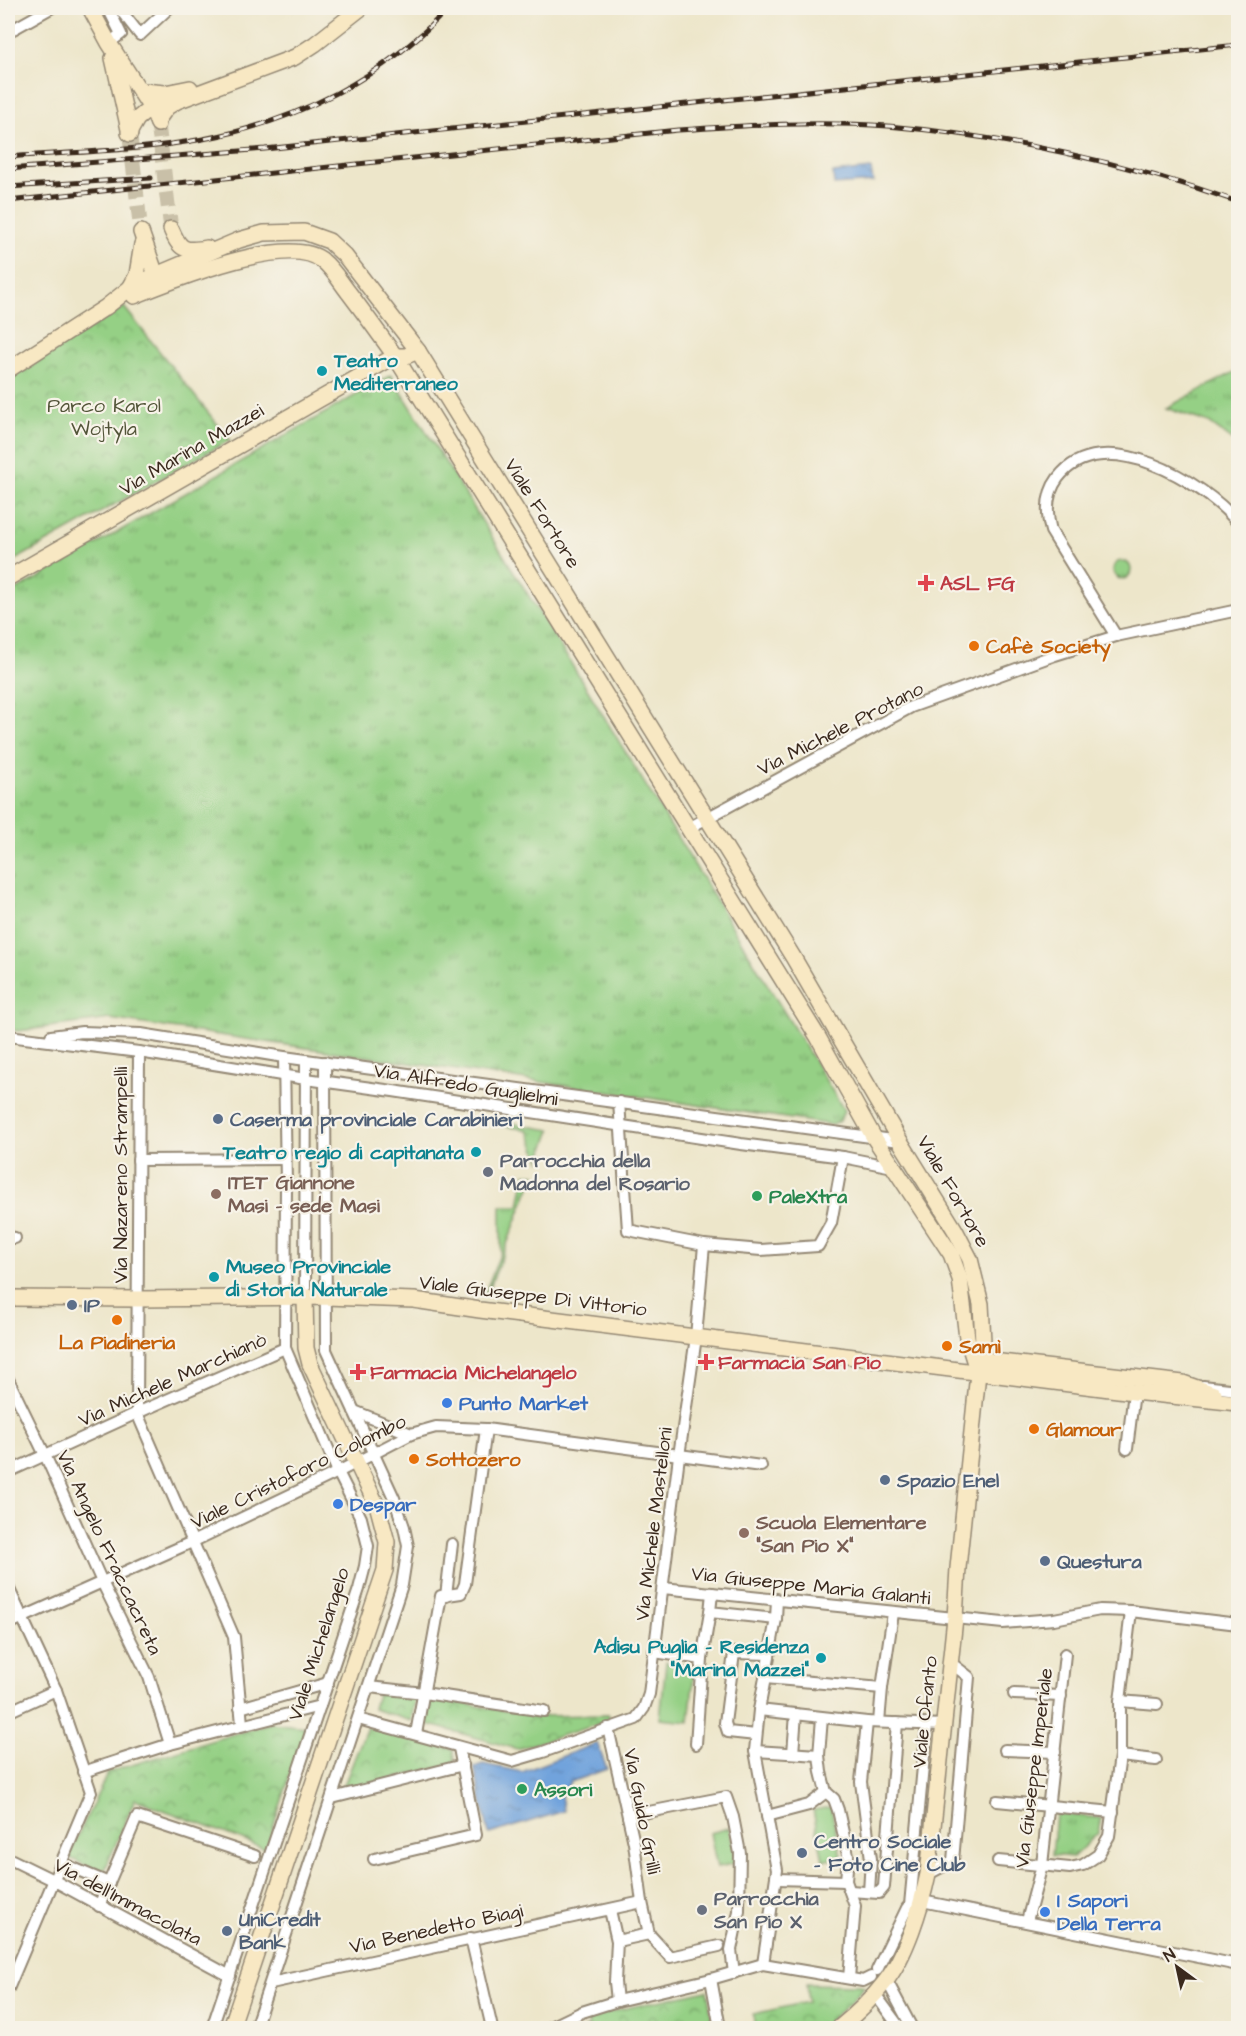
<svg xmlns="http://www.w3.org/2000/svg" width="1246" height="2036" font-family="'Architects Daughter',sans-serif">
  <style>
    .grass { fill: url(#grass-tufts); stroke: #687d52; stroke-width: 1.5 }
    .park { fill: url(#park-crowns); stroke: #687d52; stroke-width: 1.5 }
    .garden { fill: #95d085; stroke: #687d52; stroke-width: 1.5 }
    .water { fill: url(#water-ripples); stroke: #56667d; stroke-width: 1.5 }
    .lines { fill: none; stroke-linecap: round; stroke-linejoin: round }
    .secondary-tunnel { stroke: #c9c0a8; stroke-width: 15; stroke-dasharray: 15 8; stroke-linecap: butt }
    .street-casing { stroke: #948874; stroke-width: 14 }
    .secondary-casing { stroke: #948874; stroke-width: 18 }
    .street { stroke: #fff; stroke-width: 10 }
    .secondary { stroke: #f8e8c3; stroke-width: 15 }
    .rail-casing { stroke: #3b2a1e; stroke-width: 5 }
    .rail { stroke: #f7f3e8; stroke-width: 3; stroke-dasharray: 9; stroke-linecap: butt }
    .culture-dot { fill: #0f9aa8; stroke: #f7f3e8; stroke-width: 2 }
    .health-dot { fill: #e0444e; stroke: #f7f3e8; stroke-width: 2 }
    .food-dot { fill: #e8710a; stroke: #f7f3e8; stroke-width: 2 }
    .service-dot { fill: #5c6f8a; stroke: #f7f3e8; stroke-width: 2 }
    .worship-dot { fill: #6b7280; stroke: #f7f3e8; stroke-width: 2 }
    .education-dot { fill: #8d6e63; stroke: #f7f3e8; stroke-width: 2 }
    .leisure-dot { fill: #2e9e5b; stroke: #f7f3e8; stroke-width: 2 }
    .shop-dot { fill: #3f7fe0; stroke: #f7f3e8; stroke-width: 2 }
    .labels { text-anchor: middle; stroke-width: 4.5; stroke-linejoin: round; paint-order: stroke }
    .culture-label { font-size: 20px; font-weight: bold; fill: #0d838f; stroke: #f7f3e8; text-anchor: start }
    .park-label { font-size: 20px; fill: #525438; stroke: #f7f3e8 }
    .street-label { font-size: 20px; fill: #3b2a1e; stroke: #f7f3e8 }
    .health-label { font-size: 20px; font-weight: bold; fill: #be3a42; stroke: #f7f3e8; text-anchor: start }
    .food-label { font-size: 20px; font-weight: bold; fill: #c56008; stroke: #f7f3e8; text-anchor: start }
    .service-label { font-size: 20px; font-weight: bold; fill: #4e5e75; stroke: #f7f3e8; text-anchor: start }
    .worship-label { font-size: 20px; font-weight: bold; fill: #5b616d; stroke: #f7f3e8; text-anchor: start }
    .education-label { font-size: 20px; font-weight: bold; fill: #785e54; stroke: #f7f3e8; text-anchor: start }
    .leisure-label { font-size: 20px; font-weight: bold; fill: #27864d; stroke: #f7f3e8; text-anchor: start }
    .shop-label { font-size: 20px; font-weight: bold; fill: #366cbe; stroke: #f7f3e8; text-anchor: start }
  </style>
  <defs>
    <pattern id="grass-tufts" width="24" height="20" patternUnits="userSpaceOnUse" patternTransform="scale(1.5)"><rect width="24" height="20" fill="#95d085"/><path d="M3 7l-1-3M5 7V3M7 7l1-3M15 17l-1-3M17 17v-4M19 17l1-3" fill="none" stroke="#7ba96c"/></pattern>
    <pattern id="park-crowns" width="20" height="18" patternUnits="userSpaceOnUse" patternTransform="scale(1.5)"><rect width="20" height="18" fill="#95d085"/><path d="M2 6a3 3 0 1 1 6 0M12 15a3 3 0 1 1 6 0" fill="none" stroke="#7ba96c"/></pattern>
    <pattern id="water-ripples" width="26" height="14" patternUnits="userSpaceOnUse" patternTransform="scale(1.5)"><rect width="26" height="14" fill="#71a3dc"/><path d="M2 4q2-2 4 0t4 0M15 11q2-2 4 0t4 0" fill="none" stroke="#5e85b2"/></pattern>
  </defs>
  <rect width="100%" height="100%" fill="#f7f3e8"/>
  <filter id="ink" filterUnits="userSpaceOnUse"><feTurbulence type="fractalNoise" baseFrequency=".0167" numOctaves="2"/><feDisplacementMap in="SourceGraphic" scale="12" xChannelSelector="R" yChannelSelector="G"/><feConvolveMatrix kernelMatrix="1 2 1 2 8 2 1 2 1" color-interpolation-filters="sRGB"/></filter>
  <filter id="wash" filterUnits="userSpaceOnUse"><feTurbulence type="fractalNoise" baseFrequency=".008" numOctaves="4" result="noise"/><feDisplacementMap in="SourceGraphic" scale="24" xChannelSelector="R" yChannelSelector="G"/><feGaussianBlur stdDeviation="1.35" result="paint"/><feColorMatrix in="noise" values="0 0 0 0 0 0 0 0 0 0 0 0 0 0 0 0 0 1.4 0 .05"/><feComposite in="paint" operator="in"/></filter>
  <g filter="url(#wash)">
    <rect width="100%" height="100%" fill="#ede6ca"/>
    <g class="grass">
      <polygon points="1238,370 1238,444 1209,423 1166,408"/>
      <polygon points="391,375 587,689 844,1110 840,1121 833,1125 110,1019 18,1031 8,1029 8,595"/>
      <circle cx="1122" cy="570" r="9"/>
      <polygon points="493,1120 551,1130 540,1160 528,1130 492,1124"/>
      <polygon points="525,1174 535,1174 487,1294 485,1293 501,1252 501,1206 519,1206"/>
      <polygon points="1056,1814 1101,1818 1098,1833 1073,1857 1052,1855"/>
    </g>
    <g class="park">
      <polygon points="124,307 230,440 8,564 8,380"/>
      <polygon points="378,1690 416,1695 411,1721 373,1709"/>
      <polygon points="430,1698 536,1716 609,1715 609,1721 517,1749 427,1724"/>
      <polygon points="270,1723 306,1727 266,1849 135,1799 103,1874 68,1857 108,1772"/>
      <polygon points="367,1727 454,1749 455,1764 342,1790"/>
      <polygon points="806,1984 861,1985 864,1987 849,2004 821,2028 755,2028 753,2014 808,2002"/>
      <polygon points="707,1990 714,2028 584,2028 589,2027 587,2017"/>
    </g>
    <g class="garden">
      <polygon points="666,1662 695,1665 689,1722 660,1719"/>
      <polygon points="831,1807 841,1856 823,1860 813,1810"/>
      <polygon points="729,1828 737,1863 717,1867 710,1833"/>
    </g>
    <g class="water">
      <polygon points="871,169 873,182 834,185 833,173"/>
      <polygon points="597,1743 607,1769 570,1782 561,1796 564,1811 489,1834 474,1767 483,1764 522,1772"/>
    </g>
  </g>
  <g filter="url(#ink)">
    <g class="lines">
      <g class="secondary-tunnel">
        <polyline points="158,124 171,229"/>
        <polyline points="130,137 141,232"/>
      </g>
      <defs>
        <g id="street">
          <polyline points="108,8 121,34 109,43"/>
          <polyline points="119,8 140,35 169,8"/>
          <polyline points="8,32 51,8"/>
          <path d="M1116 636 1051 531C1046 513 1046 494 1058 478 1101 421 1205 482 1238 523"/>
          <polyline points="687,829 911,707 1055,655 1116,636 1238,610"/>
          <polyline points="8,1036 139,1052 306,1079 393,1091 741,1144 843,1157 893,1167"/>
          <polyline points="51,1036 82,1032 141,1034 284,1057 900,1141"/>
          <polyline points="139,1052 137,1413 234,1637 242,1724"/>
          <polyline points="619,1102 628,1230 704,1245 761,1250 818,1246 831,1223 843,1157"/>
          <polyline points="138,1160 285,1159"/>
          <polyline points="8,1237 15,1238"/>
          <polyline points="305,1297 306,1060"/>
          <polyline points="8,1379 45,1455 102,1582 149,1677 170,1744"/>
          <polyline points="1203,1386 1238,1390"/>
          <polyline points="354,1411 411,1434"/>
          <polyline points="1127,1449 1134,1392"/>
          <polyline points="8,1472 137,1413 285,1348"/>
          <polyline points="8,1587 56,1690 91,1792 8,1989"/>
          <polyline points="663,1588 1003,1623 1054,1619 1100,1610 1131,1611 1238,1624"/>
          <polyline points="712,1593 710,1612 776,1619"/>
          <polyline points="446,1596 452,1544"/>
          <polyline points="8,1624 192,1542 338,1472 411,1434 436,1427 486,1429 761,1466"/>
          <polyline points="654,1652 702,1659 696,1744"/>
          <polyline points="702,1659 710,1612"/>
          <polyline points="765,1678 882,1688 893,1613"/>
          <polyline points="369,1687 424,1693 544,1711"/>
          <polyline points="1014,1694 1061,1696"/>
          <polyline points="1120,1701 1157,1704"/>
          <polyline points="240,1708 328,1683"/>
          <polyline points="759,1710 867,1722 944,1725"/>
          <polyline points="8,1712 56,1690"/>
          <polyline points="822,1718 819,1755 821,1772 826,1792 834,1799 838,1810 848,1855 846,1881 855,1906 849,1978"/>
          <polyline points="358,1719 512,1761 543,1752 636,1719 644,1708 649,1694 679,1456 696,1337 704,1245"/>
          <polyline points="867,1722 861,1782 871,1859 869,1892"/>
          <polyline points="879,1722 882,1688"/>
          <polyline points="608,1728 634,1843 642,1902"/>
          <polyline points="416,1734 441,1596 461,1593 465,1584 486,1429"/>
          <polyline points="756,1735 728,1732 725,1723 734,1653 769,1654"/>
          <polyline points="1005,1750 1055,1752"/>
          <polyline points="755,1751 819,1755"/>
          <polyline points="793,1753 796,1714"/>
          <polyline points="1120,1756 1156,1760"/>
          <polyline points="83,1772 170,1744 320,1706"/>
          <polyline points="332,1798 463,1765"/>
          <polyline points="997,1801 1113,1812"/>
          <polyline points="628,1816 726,1797 733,1817 740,1853 739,1911 731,1950 734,1973"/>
          <polyline points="767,1816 809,1805 826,1792"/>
          <polyline points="8,1858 53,1880 230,1976"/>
          <polyline points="374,1859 476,1835 459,1748"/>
          <polyline points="998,1861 1070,1868 1083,1865 1098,1855 1109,1836 1120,1756 1120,1701 1131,1611"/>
          <polyline points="61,1863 109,1883"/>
          <polyline points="928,1874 953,1861 969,1677 951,1663"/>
          <polyline points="777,1879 846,1881"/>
          <polyline points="850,1891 879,1893 884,1887 897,1723"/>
          <polyline points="910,1905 927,1724"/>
          <polyline points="99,1906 137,1817 255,1856"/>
          <polyline points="1027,1921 1042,1865 1065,1654"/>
          <polyline points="649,1934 670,1957 719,1946"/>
          <polyline points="471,1938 492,2028"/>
          <polyline points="617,1941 615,1982 617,2001"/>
          <polyline points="763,1964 777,1870 755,1751 759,1710 776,1619 777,1599"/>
          <polyline points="877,1970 907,1908 910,1905 922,1901 1238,1965"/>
          <polyline points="711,1979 720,2028"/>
          <polyline points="887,1981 912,2028"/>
          <polyline points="271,1983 642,1902 649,1934 617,1941 610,1910"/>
          <polyline points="875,1994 900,2028"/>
          <polyline points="212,2028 359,1589 365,1566 368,1546 361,1518 338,1472 285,1348 286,1185 284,1057"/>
          <polyline points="255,2028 402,1585 408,1546 404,1527 394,1498 326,1350 325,1062"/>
          <polyline points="549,2028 582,2012 617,2001 711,1979 763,1964 863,1981 871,1977"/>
        </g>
        <g id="secondary">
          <polyline points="90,8 109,43 154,113 158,124"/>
          <polyline points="113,58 130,134"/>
          <polyline points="143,91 165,93 190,88"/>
          <polyline points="157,121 167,107 177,101 295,57 315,44 361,8"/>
          <polyline points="129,133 137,119 157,103"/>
          <path d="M171 229C180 250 184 252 207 248"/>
          <polyline points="141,232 156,275 162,280"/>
          <polyline points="130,288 137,275 142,244"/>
          <path d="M134 296C171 281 290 232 323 261 333 269 341 283 349 293 365 314 380 335 395 356L818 1037 873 1136 951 1254 960 1279 967 1338 978 1373"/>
          <path d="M8 370 106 307 130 288 156 275 239 240 264 233 304 232 329 241 345 256 418 351 793 957 900 1141 955 1230 970 1259 981 1304 984 1360 978 1373 958 1568 955 1618 928 1874C921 1907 906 1956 885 1982 872 1999 855 2015 839 2028"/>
          <polyline points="8,578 395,356 406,356 418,351"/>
          <polyline points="8,1298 138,1299 325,1297 414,1300 480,1310 1134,1392 1238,1403"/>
          <polyline points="984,1360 1183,1383 1214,1394"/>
          <polyline points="231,2028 385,1570 387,1542 378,1508 310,1364 306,1348 305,1297"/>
        </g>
      </defs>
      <use href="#street" class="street-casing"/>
      <use href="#secondary" class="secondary-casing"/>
      <use href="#street" class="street"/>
      <use href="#secondary" class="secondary"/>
      <defs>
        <g id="rail">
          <path d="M8 157C72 152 139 151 203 139 295 122 384 78 448 8"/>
          <polyline points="8,169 265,149 1238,45"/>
          <polyline points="8,187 151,178"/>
          <path d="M8 201 678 130C748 125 818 121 888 126 1004 136 1129 163 1238 202"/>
        </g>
      </defs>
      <use href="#rail" class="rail-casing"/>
      <use href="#rail" class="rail"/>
    </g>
  </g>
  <g class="culture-dot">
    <circle cx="322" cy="371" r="6"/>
    <circle cx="476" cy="1152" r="6"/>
    <circle cx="214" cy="1277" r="6"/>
    <circle cx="821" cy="1658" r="6"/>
  </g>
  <g class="health-dot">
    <path d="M923 574h6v6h6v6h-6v6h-6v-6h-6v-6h6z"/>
    <path d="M703 1353h6v6h6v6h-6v6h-6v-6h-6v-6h6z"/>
    <path d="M355 1363h6v6h6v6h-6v6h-6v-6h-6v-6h6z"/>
  </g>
  <g class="food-dot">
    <circle cx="974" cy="646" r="6"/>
    <circle cx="117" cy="1320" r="6"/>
    <circle cx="947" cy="1346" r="6"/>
    <circle cx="1034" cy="1429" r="6"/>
    <circle cx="414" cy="1459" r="6"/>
  </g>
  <g class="service-dot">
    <circle cx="218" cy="1119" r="6"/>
    <circle cx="72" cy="1305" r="6"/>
    <circle cx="885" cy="1480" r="6"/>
    <circle cx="1045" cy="1561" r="6"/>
    <circle cx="802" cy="1853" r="6"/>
    <circle cx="227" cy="1931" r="6"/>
  </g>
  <g class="worship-dot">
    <circle cx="488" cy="1172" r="6"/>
    <circle cx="702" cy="1910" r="6"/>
  </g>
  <g class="education-dot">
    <circle cx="216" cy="1194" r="6"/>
    <circle cx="744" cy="1533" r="6"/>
  </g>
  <g class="leisure-dot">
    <circle cx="757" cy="1196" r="6"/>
    <circle cx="522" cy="1789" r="6"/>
  </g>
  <g class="shop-dot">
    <circle cx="447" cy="1403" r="6"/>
    <circle cx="338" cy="1504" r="6"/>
    <circle cx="1045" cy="1912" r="6"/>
  </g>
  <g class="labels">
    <g class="culture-label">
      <text x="334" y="367">Teatro<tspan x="334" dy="23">Mediterraneo</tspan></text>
      <text x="464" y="1159" text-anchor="end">Teatro regio di capitanata</text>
      <text x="226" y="1273">Museo Provinciale<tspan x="226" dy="23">di Storia Naturale</tspan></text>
      <text x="809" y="1653" text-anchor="end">Adisu Puglia - Residenza<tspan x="809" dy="23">"Marina Mazzei"</tspan></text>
    </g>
    <g class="park-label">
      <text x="104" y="412">Parco Karol<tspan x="104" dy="23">Wojtyla</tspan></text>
    </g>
    <g class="street-label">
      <text transform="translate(191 449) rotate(-30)" y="7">Via Marina Mazzei</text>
      <text transform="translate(543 513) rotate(58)" y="7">Viale Fortore</text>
      <text transform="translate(840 728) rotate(-27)" y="7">Via Michele Protano</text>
      <text transform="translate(466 1084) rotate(9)" y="7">Via Alfredo Guglielmi</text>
      <text transform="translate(120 1175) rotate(-90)" y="7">Via Nazareno Strampelli</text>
      <text transform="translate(954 1191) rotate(60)" y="7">Viale Fortore</text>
      <text transform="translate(533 1295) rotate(7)" y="7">Viale Giuseppe Di Vittorio</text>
      <text transform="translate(172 1379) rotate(-24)" y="7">Via Michele Marchianò</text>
      <text transform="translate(298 1471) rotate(-26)" y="7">Viale Cristoforo Colombo</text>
      <text transform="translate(653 1524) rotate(-83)" y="7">Via Michele Mastelloni</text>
      <text transform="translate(110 1552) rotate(65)" y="7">Via Angelo Fraccacreta</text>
      <text transform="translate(811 1585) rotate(6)" y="7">Via Giuseppe Maria Galanti</text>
      <text transform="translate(318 1644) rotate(-72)" y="7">Viale Michelangelo</text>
      <text transform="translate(924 1712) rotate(-84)" y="7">Viale Ofanto</text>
      <text transform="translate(1033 1768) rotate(-83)" y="7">Via Giuseppe Imperiale</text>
      <text transform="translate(643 1811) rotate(79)" y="7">Via Guido Grilli</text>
      <text transform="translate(128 1901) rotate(28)" y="7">Via dell'Immacolata</text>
      <text transform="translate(436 1928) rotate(-12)" y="7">Via Benedetto Biagi</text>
    </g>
    <g class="health-label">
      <text x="940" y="590">ASL FG</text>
      <text x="718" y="1369">Farmacia San Pio</text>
      <text x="370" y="1379">Farmacia Michelangelo</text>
    </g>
    <g class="food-label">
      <text x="986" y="653">Cafè Society</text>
      <text x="117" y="1349" text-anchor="middle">La Piadineria</text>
      <text x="959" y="1353">Samì</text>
      <text x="1046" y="1436">Glamour</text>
      <text x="426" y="1466">Sottozero</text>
    </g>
    <g class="service-label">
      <text x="230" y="1126">Caserma provinciale Carabinieri</text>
      <text x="84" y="1312">IP</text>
      <text x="897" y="1487">Spazio Enel</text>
      <text x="1057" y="1568">Questura</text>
      <text x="814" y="1848">Centro Sociale<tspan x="814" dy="23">- Foto Cine Club</tspan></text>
      <text x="239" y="1926">UniCredit<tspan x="239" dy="23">Bank</tspan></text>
    </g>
    <g class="worship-label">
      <text x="500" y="1167">Parrocchia della<tspan x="500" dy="23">Madonna del Rosario</tspan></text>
      <text x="714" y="1905">Parrocchia<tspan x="714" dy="23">San Pio X</tspan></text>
    </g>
    <g class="education-label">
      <text x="228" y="1189">ITET Giannone<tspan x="228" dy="23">Masi - sede Masi</tspan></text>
      <text x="756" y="1529">Scuola Elementare<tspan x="756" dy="23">"San Pio X"</tspan></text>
    </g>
    <g class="leisure-label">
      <text x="769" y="1203">PaleXtra</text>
      <text x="534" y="1796">Assori</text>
    </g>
    <g class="shop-label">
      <text x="459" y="1410">Punto Market</text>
      <text x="350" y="1511">Despar</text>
      <text x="1057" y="1907">I Sapori<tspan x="1057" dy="23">Della Terra</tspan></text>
    </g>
  </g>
  <rect width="1246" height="2036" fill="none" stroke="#f7f3e8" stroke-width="30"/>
  <g transform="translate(1177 1967) rotate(327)" stroke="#f7f3e8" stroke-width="4.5" paint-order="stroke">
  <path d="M0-4.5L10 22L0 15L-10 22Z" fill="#3b2a1e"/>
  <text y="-9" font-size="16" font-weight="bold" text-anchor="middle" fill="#3b2a1e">N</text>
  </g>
</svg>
